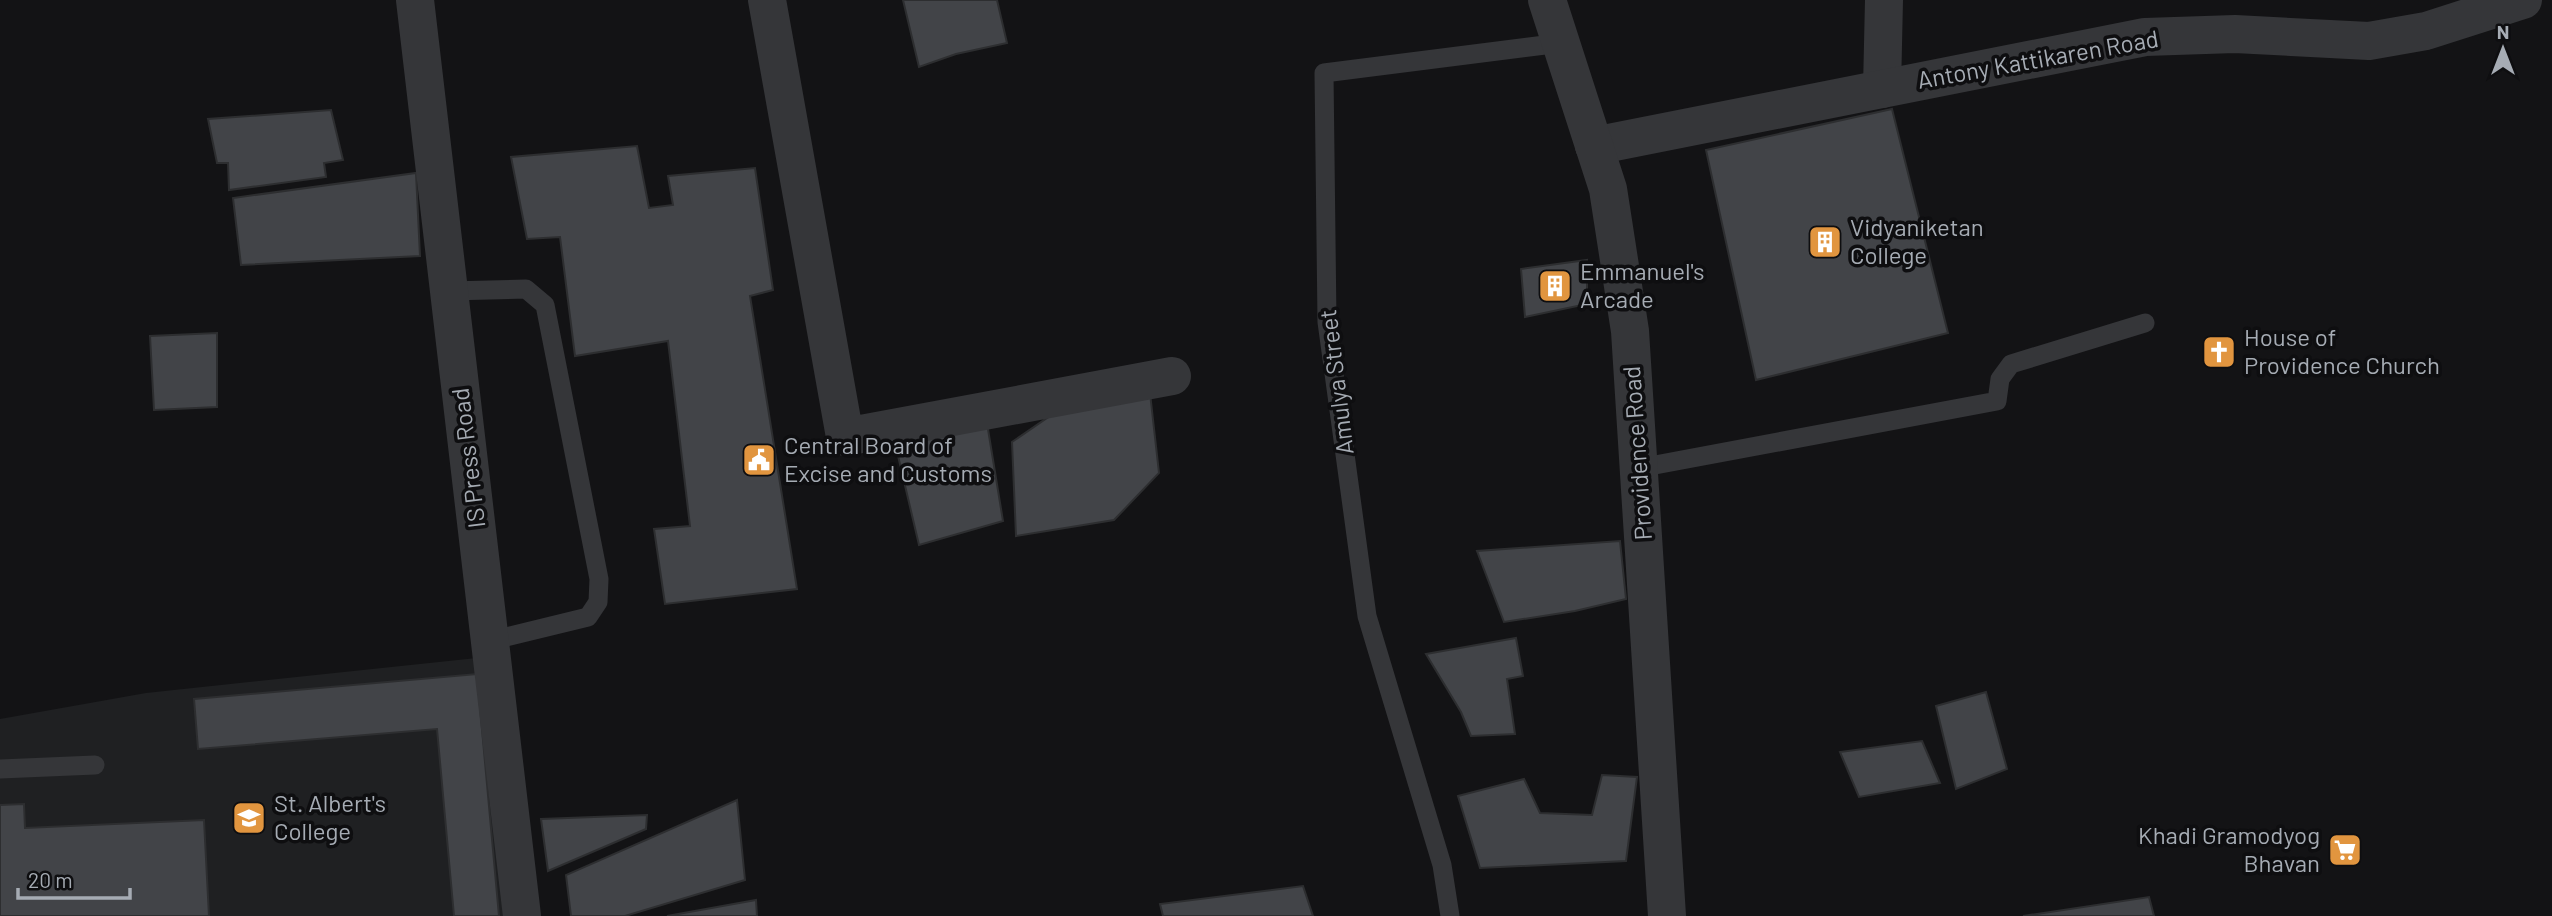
<svg xmlns="http://www.w3.org/2000/svg" width="2552" height="916" font-family="Barlow,sans-serif">
  <style>
    .built { fill: #1f2022 }
    .building { fill: #424448; stroke: #2d2e30; stroke-width: 2 }
    .lines { fill: none; stroke-linecap: round; stroke-linejoin: round }
    .service { stroke: #353639; stroke-width: 19 }
    .minor { stroke: #353639; stroke-width: 38 }
    .tertiary { stroke: #353639; stroke-width: 38 }
    .labels { text-anchor: middle; stroke-width: 7; stroke-linejoin: round; paint-order: stroke }
    .street-label { font-size: 24px; fill: #a6acb4; stroke: #0e0e10 }
    .poi-label { font-size: 24px; fill: #a6acb4; stroke: #0e0e10; text-anchor: start }
  </style>
  <rect width="100%" height="100%" fill="#131315"/>
  <polygon class="built" points="477,658 510,916 0,916 0,719 146,693"/>
  <g class="building">
    <polygon points="903,0 997,0 1007,43 956,54 919,67"/>
    <polygon points="1892,109 1948,333 1756,380 1706,150"/>
    <polygon points="331,110 343,160 324,163 326,177 229,190 228,163 217,163 208,119"/>
    <polygon points="637,146 649,208 673,205 668,176 755,168 773,290 750,296 797,589 665,604 654,529 690,526 668,341 575,356 560,237 527,239 511,157"/>
    <polygon points="416,173 420,256 241,265 233,198"/>
    <polygon points="1587,260 1587,304 1525,317 1521,269"/>
    <polygon points="217,333 217,407 154,410 150,336"/>
    <polygon points="1150,393 1159,473 1114,520 1016,536 1012,442 1050,416"/>
    <polygon points="987,423 1003,521 919,545 895,443"/>
    <polygon points="1620,541 1626,599 1575,611 1504,622 1477,551"/>
    <polygon points="1516,638 1523,676 1507,679 1515,734 1471,736 1461,712 1426,654"/>
    <polygon points="477,674 499,916 454,916 437,729 198,749 194,699"/>
    <polygon points="1986,692 2007,769 1956,789 1936,706"/>
    <polygon points="1922,741 1940,783 1859,797 1840,752"/>
    <polygon points="1602,775 1637,777 1626,861 1480,868 1458,796 1524,779 1540,813 1592,815"/>
    <polygon points="737,800 745,880 625,916 571,916 566,875"/>
    <polygon points="24,804 25,828 204,820 209,916 0,916 0,805"/>
    <polygon points="647,815 646,829 548,871 541,819"/>
    <polygon points="1303,886 1313,916 1163,916 1160,904"/>
    <polygon points="2149,897 2154,916 2023,916"/>
    <polygon points="756,900 757,916 667,916"/>
  </g>
  <g class="lines">
    <g class="service">
      <polyline points="449,291 526,289 545,305 599,579 598,602 588,617 490,641"/>
      <polyline points="1639,468 1997,401 2000,379 2011,364 2145,323"/>
      <polyline points="0,769 95,765"/>
      <polyline points="1450,916 1442,865 1367,616 1327,322 1324,73 1561,43"/>
    </g>
    <g class="minor">
      <polyline points="415,0 522,916"/>
      <polyline points="767,0 845,437 1172,376"/>
      <polyline points="1882,89 1884,0"/>
      <polyline points="1594,146 2145,37 2235,34 2369,41 2426,31 2523,0"/>
    </g>
    <polyline class="tertiary" points="1547,0 1608,189 1630,331 1667,916"/>
  </g>
  <defs>
    <symbol id="building-square" viewBox="-11 -11 22 22"><rect x="-9" y="-9" width="18" height="18" rx="4" fill="#e1953f" stroke="#0e0e10"/><path d="M-4-6H4V6H1V3H-1V6H-4ZM-2.5-4.3h1.7v1.8h-1.7ZM.8-4.3h1.7v1.8H.8ZM-2.5-1h1.7V.8h-1.7ZM.8-1h1.7V.8H.8Z" fill="#fff"/></symbol>
    <symbol id="church-square" viewBox="-11 -11 22 22"><rect x="-9" y="-9" width="18" height="18" rx="4" fill="#e1953f" stroke="#0e0e10"/><path d="M-1.2-6h2.4v3.5h3.3v2.4h-3.3V6h-2.4V-.1h-3.3v-2.4h3.3Z" fill="#fff"/></symbol>
    <symbol id="civic-square" viewBox="-11 -11 22 22"><rect x="-9" y="-9" width="18" height="18" rx="4" fill="#e1953f" stroke="#0e0e10"/><path d="M-.6-6.5H3V-4.5H.6V-3L4-1V1h2V6H-6V1h2V-1L-.6-3ZM-1.2 2.5V6h2.4V2.5Z" fill="#fff"/></symbol>
    <symbol id="university-square" viewBox="-11 -11 22 22"><rect x="-9" y="-9" width="18" height="18" rx="4" fill="#e1953f" stroke="#0e0e10"/><path d="M0-5L7-2L0 1L-7-2ZM-4 1L0 2.5L4 1V4Q0 6-4 4Z" fill="#fff"/></symbol>
    <symbol id="supermarket-square" viewBox="-11 -11 22 22"><rect x="-9" y="-9" width="18" height="18" rx="4" fill="#e1953f" stroke="#0e0e10"/><path d="M-6-5.5h2.5l.6 2H6L4.5 2H-2.5L-4.4-4H-6ZM-1.5 3.2a1.3 1.3 0 1 0 .1 0ZM3 3.2a1.3 1.3 0 1 0 .1 0Z" fill="#fff"/></symbol>
  </defs>
  <g fill-rule="evenodd">
    <use href="#building-square" x="1806" y="223" width="38" height="38"/>
    <use href="#building-square" x="1536" y="267" width="38" height="38"/>
    <use href="#church-square" x="2200" y="333" width="38" height="38"/>
    <use href="#civic-square" x="740" y="441" width="38" height="38"/>
    <use href="#university-square" x="230" y="799" width="38" height="38"/>
    <use href="#supermarket-square" x="2326" y="831" width="38" height="38"/>
  </g>
  <g class="labels">
    <g class="street-label">
      <text transform="translate(2038 60) rotate(-10)" y="8">Antony Kattikaren Road</text>
      <text transform="translate(1337 382) rotate(-97)" y="8">Amulya Street</text>
      <text transform="translate(1638 453) rotate(-94)" y="8">Providence Road</text>
      <text transform="translate(469 458) rotate(-97)" y="8">IS Press Road</text>
    </g>
    <g class="poi-label">
      <text x="1850" y="236">Vidyaniketan<tspan x="1850" dy="28">College</tspan></text>
      <text x="1580" y="280">Emmanuel's<tspan x="1580" dy="28">Arcade</tspan></text>
      <text x="2244" y="346">House of<tspan x="2244" dy="28">Providence Church</tspan></text>
      <text x="784" y="454">Central Board of<tspan x="784" dy="28">Excise and Customs</tspan></text>
      <text x="274" y="812">St. Albert's<tspan x="274" dy="28">College</tspan></text>
      <text x="2320" y="844" text-anchor="end">Khadi Gramodyog<tspan x="2320" dy="28">Bhavan</tspan></text>
    </g>
  </g>
  <g transform="translate(2503 49)" stroke="#0e0e10" stroke-width="5" paint-order="stroke">
  <path d="M0-5L12 26L0 18L-12 26Z" fill="#a6acb4"/>
  <text y="-10" font-size="19" font-weight="bold" text-anchor="middle" fill="#a6acb4">N</text>
  </g>
  <path d="M18 888v10h112v-10" fill="none" stroke="#a6acb4" stroke-width="3.5"/>
  <text x="28" y="888" font-size="21" fill="#a6acb4" stroke="#0e0e10" stroke-width="5" paint-order="stroke">20 m</text>
</svg>
